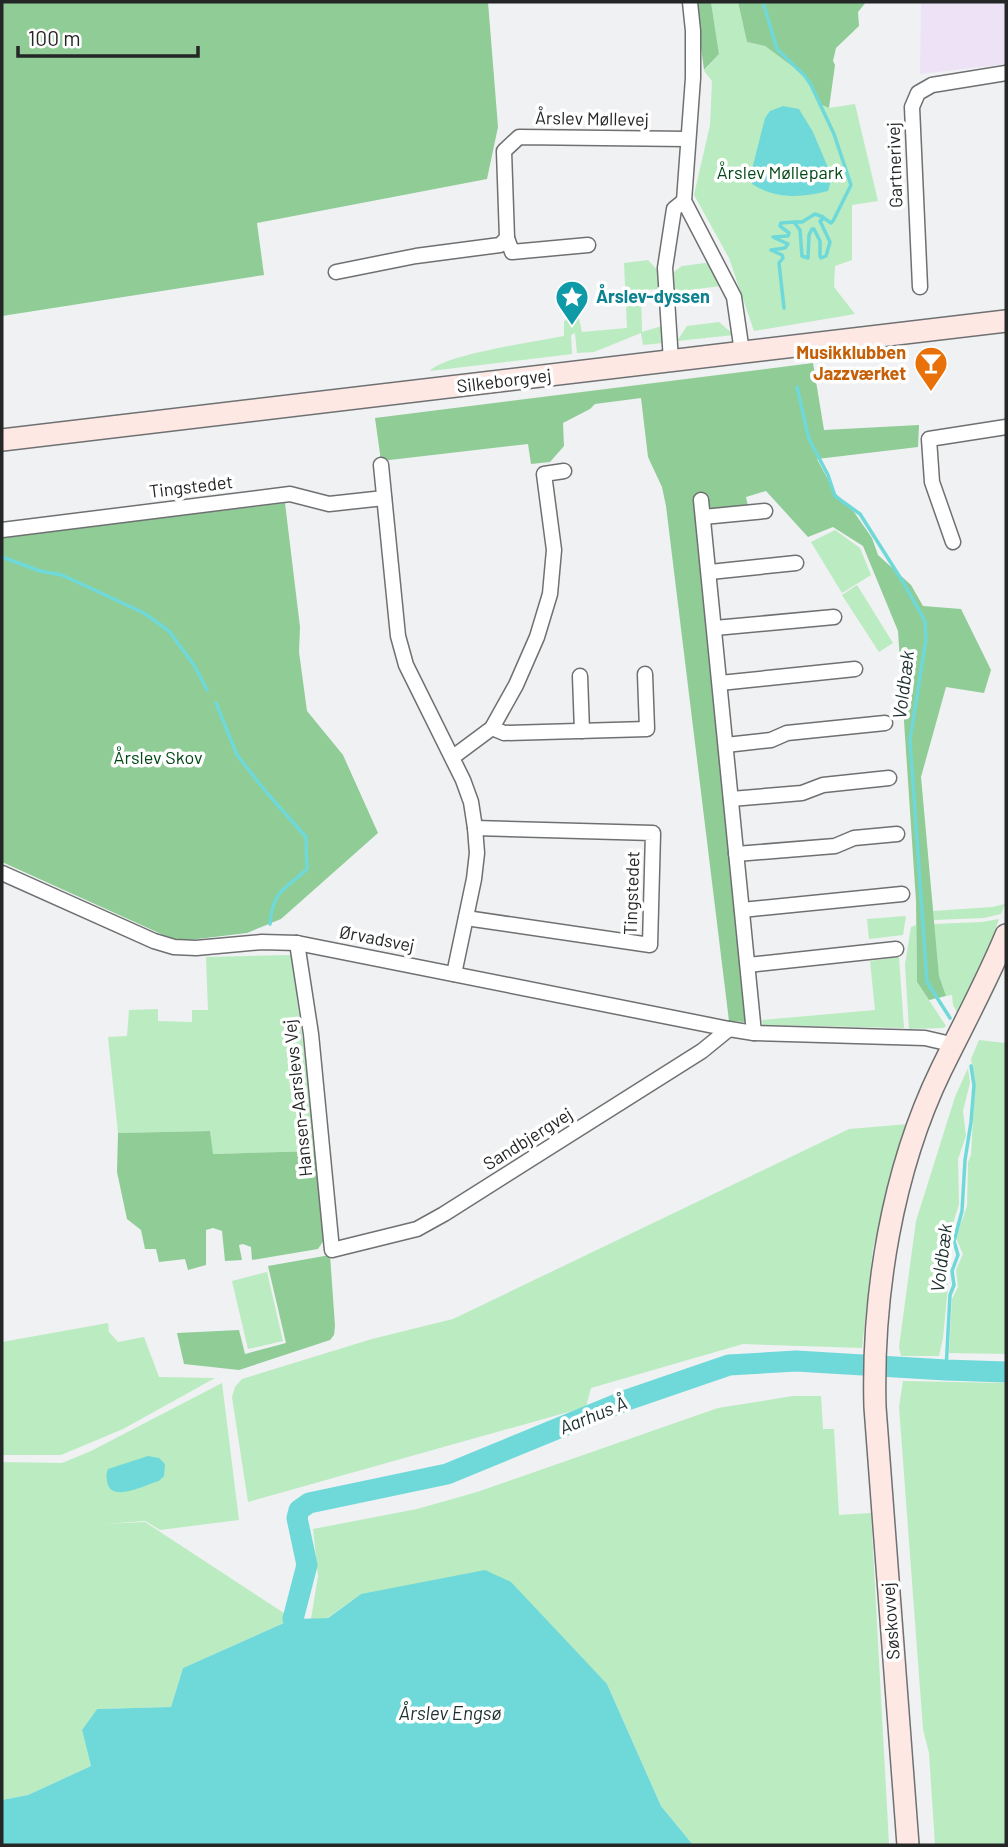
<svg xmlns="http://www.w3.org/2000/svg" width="1008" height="1847" font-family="Barlow,sans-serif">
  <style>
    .commercial { fill: #ede2f6 }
    .green { fill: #bbebc0 }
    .forest { fill: #8fcc96 }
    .water { fill: #6fd9d9 }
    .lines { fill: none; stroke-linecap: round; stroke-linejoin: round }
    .stream { stroke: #6fd9d9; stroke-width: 3.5 }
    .river { stroke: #6fd9d9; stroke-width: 21 }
    .street-casing { stroke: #6f7072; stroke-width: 17 }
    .secondary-casing { stroke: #6f7072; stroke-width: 24 }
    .street { stroke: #fff; stroke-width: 14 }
    .secondary { stroke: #fde8e4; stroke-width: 21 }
    .labels { text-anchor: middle; stroke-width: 7; stroke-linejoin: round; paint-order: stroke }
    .street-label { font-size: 18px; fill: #252626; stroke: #fff }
    .park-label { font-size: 18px; fill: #014816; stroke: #fff }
    .culture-label { font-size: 18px; font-weight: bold; fill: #0d838f; stroke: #fff; text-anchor: start }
    .food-label { font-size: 18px; font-weight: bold; fill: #c56008; stroke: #fff; text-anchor: end }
    .water-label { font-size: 19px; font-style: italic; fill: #1b2f2e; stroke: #fff }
  </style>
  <rect width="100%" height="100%" fill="#eff1f3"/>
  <polygon class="commercial" points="921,2 1006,2 1006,64 920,74"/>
  <g class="green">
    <polygon points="711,2 738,2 747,42 765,46 808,78 822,105 829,108 855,104 878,201 852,205 852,260 835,266 834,287 855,314 754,331 729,258 694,195 710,125 712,81 704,71 719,54"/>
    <path d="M648 260 659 272V289L641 290 642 332 662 326V343L643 345 641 333 594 352 577 353 575 333 571 335 572 354 430 371C442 355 539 341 564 336V322L576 305 582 332 627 328 624 263Z"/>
    <polygon points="705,263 710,265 721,286 672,292 674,272 682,266"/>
    <polygon points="719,322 734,335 677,341 687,326"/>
    <polygon points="835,530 860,548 871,575 842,593 811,542"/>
    <polygon points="857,585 893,643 879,652 842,595"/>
    <polygon points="1005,904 1001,914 984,918 934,920 933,911 992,907"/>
    <polygon points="906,916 903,935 869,939 867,919"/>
    <polygon points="999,919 985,958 958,1014 953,1005 952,995 946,996 939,977 934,924 982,922"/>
    <polygon points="916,925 917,982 946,1026 943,1028 909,1029 905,965 911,927"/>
    <polygon points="291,955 318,1151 212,1154 210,1131 118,1133 108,1037 127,1036 129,1010 158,1009 158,1021 192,1022 192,1010 208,1010 206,957"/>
    <polygon points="899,957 904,1028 763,1025 762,1020 875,1010 870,961"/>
    <polygon points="979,1040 1006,1043 1006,1354 949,1353 952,1299 958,1287 956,1270 963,1254 956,1238 967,1206 968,1162 971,1155 975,1081 971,1059"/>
    <polygon points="968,1068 970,1083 963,1111 966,1136 958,1159 959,1204 948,1240 951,1257 946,1273 948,1287 943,1338 939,1356 901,1356 899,1347 916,1221 955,1097"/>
    <polygon points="909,1124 873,1248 862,1348 743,1344 591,1388 586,1407 248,1502 232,1397 235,1387 242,1379 372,1339 453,1319 849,1129"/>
    <polygon points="267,1272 283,1341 248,1349 232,1281"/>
    <polygon points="108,1323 109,1332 118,1342 144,1337 159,1377 215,1378 123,1429 61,1455 2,1455 2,1342"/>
    <polygon points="903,1381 1006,1383 1006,1845 935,1845 929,1753 923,1729 899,1407"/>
    <polygon points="222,1383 239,1520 160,1530 145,1521 104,1524 145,1522 293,1619 183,1668 171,1707 97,1709 82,1730 91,1766 28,1795 2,1800 2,1462 62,1463 91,1451"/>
    <polygon points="793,1396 821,1396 823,1429 834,1429 839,1515 871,1513 889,1845 693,1845 661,1806 607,1684 574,1651 361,1594 327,1618 311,1619 318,1576 313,1529 417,1509 477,1492 718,1408"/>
  </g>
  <g class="forest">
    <polygon points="2,2 488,2 498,127 487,179 257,223 264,275 2,316"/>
    <polygon points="695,2 711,2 719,54 704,70"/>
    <polygon points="738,2 866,2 858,12 859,26 836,48 833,61 835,65 829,108 822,105 808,78 765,46 747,42"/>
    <polygon points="813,363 824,430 919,425 918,447 817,459 836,494 854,512 872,538 878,555 911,585 923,606 961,609 991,670 984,693 946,687 921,777 939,976 946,996 929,1000 917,982 916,901 898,631 863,546 833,527 808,537 766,491 746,497 748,506 711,510 708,498 694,499 746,1022 729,1021 666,506 662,487 648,457 641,398 595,404 590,409 563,423 564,446 550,462 531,464 528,444 381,461 375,418"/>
    <polygon points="285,503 300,627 299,652 307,711 343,755 378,833 281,919 247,933 189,940 170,938 2,862 2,537"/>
    <polygon points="210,1131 213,1154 318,1151 326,1237 318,1249 252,1260 251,1247 243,1244 239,1245 242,1260 225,1261 222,1231 213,1228 206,1230 206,1265 188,1270 185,1259 159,1262 156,1249 145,1249 141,1230 127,1219 117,1172 118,1133"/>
    <polygon points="330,1255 335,1326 334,1335 330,1340 239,1370 184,1364 177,1333 239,1330 245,1354 286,1343 268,1266"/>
  </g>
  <g class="water">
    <path d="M783 106 799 109 813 132 832 177 828 191C802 198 775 199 752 184L751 173 765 118 770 111Z"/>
    <path d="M148 1456 159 1458 165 1464 164 1476 159 1481C147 1484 114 1502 108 1485 106 1478 106 1474 108 1469Z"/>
    <polygon points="485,1570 511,1582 607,1684 661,1806 693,1845 2,1845 2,1800 28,1795 91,1766 82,1730 97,1709 171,1707 183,1668 293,1619 328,1618 361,1594"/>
  </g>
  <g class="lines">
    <g class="stream">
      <polyline points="763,2 777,49 805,76 811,85 834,134 851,185 833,221 831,223 824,218 820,221 830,242 826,256 821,258 820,256 820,241 814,229 812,229 809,235 808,258 802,256 800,230 794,222 781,223 780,226 789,233 788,236 773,237 788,244 785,248 771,250 782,255 783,258 779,263 784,308"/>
      <polyline points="795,222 802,222 815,214 823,217"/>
      <polyline points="797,387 809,439 828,475 835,496 860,514 903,582 925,621 926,639 910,740 927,982 950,1018"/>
      <polyline points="2,557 40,571 62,575 144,613 169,631 194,665 207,690"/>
      <path d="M216 703 237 755 267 793 306 837 307 869C285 890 273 889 270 924"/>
      <polyline points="946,1370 950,1295 954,1285 952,1271 958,1255 954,1241 962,1211 965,1160 971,1122 974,1085 971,1066"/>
    </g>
    <polyline class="river" points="293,1619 307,1565 297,1518 299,1510 309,1503 447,1474 627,1400 729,1365 796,1361 946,1370 1006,1372"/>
    <defs>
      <g id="street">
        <polyline points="690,2 693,31 693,78 684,201 734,297 742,352"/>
        <polyline points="507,238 512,252 588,245"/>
        <polyline points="336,272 416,256 500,245 507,238 504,151 519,137 687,139"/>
        <polyline points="920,287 912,107 918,93 932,85 1006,73"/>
        <polyline points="671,361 665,268 674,209 684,201"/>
        <polyline points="381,465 398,636 406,665 463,780 471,802 475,828 477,853 474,879 454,974"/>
        <polyline points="701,500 754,1033"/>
        <polyline points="703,517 765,511"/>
        <polyline points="2,530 290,494 329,504 384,498"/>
        <polyline points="953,542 932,482 929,439 1006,427"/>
        <polyline points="710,572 796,563"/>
        <polyline points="715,628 834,617"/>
        <polyline points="580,676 582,731"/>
        <polyline points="720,683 855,669"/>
        <polyline points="492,728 504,733 647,729 645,674"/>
        <polyline points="726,745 771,740 787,733 885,723"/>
        <polyline points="453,757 492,728 516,685 537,637 550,594 554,550 544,474 564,471"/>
        <polyline points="731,799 802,793 823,785 889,778"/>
        <polyline points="736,854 835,846 854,838 897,834"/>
        <polyline points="2,873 154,941 174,947 196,948 262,942 297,943 729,1029 754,1033 925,1038 955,1045"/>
        <polyline points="742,910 902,894"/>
        <polyline points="466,918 650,945 653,833 475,828"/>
        <polyline points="297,943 311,1034 332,1250 417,1229 444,1214 702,1051 729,1029"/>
        <polyline points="748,965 896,949"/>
      </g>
      <g id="secondary">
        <polyline points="2,440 1006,321"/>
        <path d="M908 1845 875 1407C872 1295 892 1171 941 1070 963 1025 987 981 1006 935"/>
      </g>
    </defs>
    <use href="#street" class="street-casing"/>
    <use href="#secondary" class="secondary-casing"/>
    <use href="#street" class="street"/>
    <use href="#secondary" class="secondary"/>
  </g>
  <defs>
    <symbol id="sight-pin" viewBox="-11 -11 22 30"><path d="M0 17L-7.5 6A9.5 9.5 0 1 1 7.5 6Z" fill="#0f9aa8" stroke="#fff"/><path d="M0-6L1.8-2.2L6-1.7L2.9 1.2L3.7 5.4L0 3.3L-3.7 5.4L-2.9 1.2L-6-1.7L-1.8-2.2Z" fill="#fff"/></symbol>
    <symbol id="bar-pin" viewBox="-11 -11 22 30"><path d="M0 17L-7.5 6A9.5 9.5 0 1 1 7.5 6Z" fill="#e8710a" stroke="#fff"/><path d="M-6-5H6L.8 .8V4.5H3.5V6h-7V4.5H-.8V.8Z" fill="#fff"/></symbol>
  </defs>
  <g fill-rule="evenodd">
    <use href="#sight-pin" x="553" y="278" width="38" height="52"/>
    <use href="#bar-pin" x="912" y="344" width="38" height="52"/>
  </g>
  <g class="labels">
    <g class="street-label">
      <text transform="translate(592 119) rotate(1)" y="6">Årslev Møllevej</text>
      <text transform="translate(895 165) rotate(-92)" y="6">Gartnerivej</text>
      <text transform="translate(504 381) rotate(-7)" y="6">Silkeborgvej</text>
      <text transform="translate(191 487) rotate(-7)" y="6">Tingstedet</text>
      <text transform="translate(632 893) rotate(-88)" y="6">Tingstedet</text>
      <text transform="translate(377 939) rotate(11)" y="6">Ørvadsvej</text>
      <text transform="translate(298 1098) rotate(-96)" y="6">Hansen-Aarslevs Vej</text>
      <text transform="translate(528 1139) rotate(-32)" y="6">Sandbjergvej</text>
      <text transform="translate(891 1621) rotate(-94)" y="6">Søskovvej</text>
    </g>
    <g class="park-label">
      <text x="780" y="179">Årslev Møllepark</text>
      <text x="158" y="764">Årslev Skov</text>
    </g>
    <g class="culture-label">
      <text x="596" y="303">Årslev-dyssen</text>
    </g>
    <g class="food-label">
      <text x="906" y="359">Musikklubben<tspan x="906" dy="21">Jazzværket</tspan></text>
    </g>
    <g class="water-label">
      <text transform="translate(903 685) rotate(-83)" y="7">Voldbæk</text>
      <text transform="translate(941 1258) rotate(-83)" y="7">Voldbæk</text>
      <text transform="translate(593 1415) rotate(-22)" y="7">Aarhus Å</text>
      <text x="450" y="1720">Årslev Engsø</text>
    </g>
  </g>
  <rect width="1008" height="1847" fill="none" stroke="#252626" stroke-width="7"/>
  <path d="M18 46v10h180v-10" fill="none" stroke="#252626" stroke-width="3.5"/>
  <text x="28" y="46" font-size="21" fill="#252626" stroke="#ffffff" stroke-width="5" paint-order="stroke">100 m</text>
</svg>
